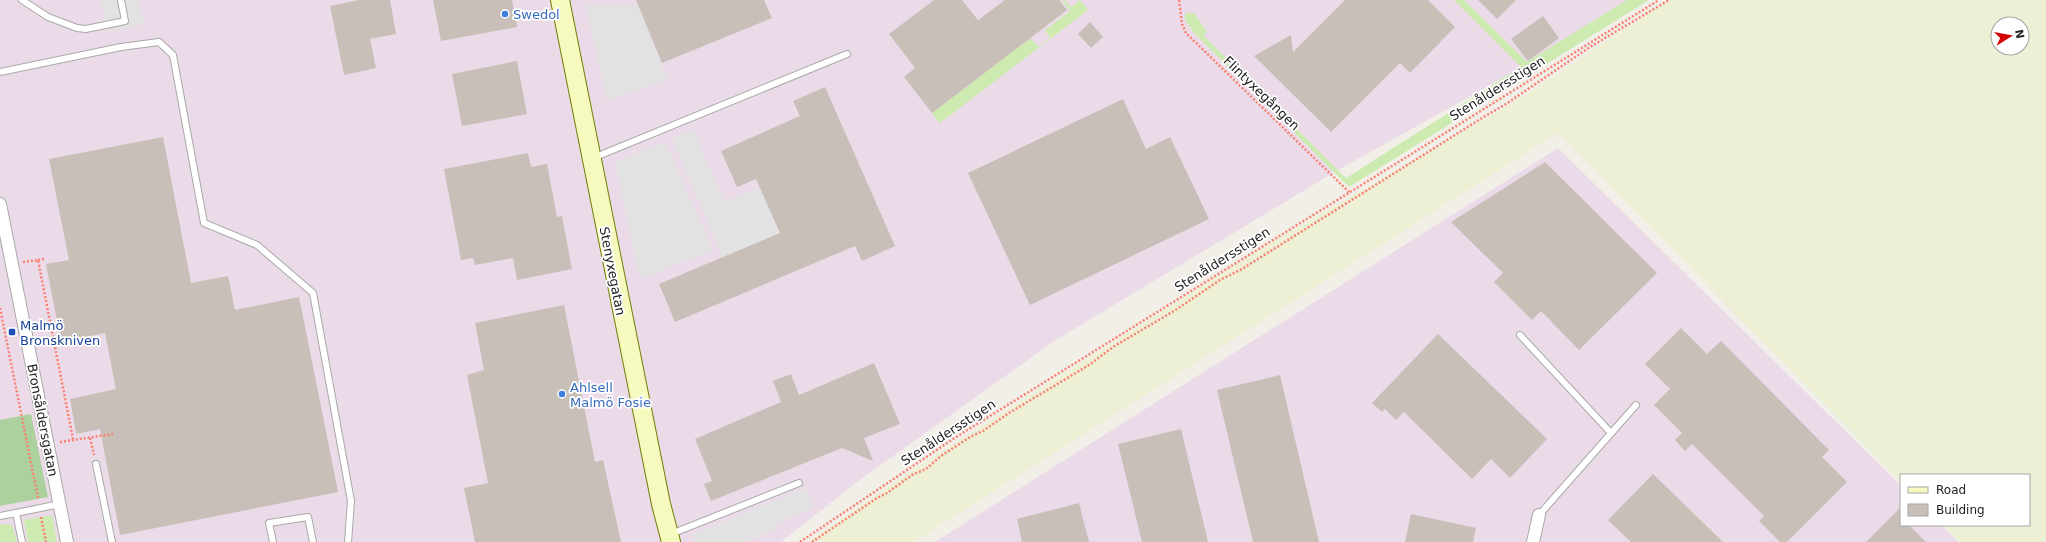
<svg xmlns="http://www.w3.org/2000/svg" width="2046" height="542" font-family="'DejaVu Sans',sans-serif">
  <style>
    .industrial { fill: #ebdbe8 }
    .farmland { fill: #eef0d5; fill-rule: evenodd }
    .grass { fill: #cdebb0 }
    .forest { fill: #add19e }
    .parking { fill: #e2e2e2 }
    .building { fill: #c7bfb8 }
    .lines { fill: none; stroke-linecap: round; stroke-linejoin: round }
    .lane-casing { stroke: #a9a9a9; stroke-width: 8 }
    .street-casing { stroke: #a9a9a9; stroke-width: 14 }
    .secondary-casing { stroke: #707d05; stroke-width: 20 }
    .path { stroke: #fa8072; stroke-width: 2.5; stroke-dasharray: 2 2; stroke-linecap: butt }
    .lane { stroke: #fff; stroke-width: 6 }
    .street { stroke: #fff; stroke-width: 12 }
    .secondary { stroke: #f7fabf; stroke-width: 18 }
    .shop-dot { fill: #3f7fe0; stroke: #fff; stroke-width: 1.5 }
    .transit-dot { fill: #1a4fb4; stroke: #fff; stroke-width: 1.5 }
    .labels { text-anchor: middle; stroke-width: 3.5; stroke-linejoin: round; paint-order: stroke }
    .shop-label { font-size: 13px; fill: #366cbe; stroke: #fff; text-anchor: start }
    .street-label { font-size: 13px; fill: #222; stroke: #fff }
    .transit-label { font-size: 13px; fill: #164399; stroke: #fff; text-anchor: start }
  </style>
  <rect width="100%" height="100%" fill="#f2efe9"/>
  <g class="industrial">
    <polygon points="0,0 1627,0 1521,68 1338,170 1056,340 857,482 781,542 0,542"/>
    <polygon points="1558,148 1901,486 1901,525 1941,525 1958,542 935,542"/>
  </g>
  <path class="farmland" d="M1668 0H2046V542H1960L1943 525H2029V475H1901V482L1558 133 914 542H808L917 467 1260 249 1526 95ZM1998 24H2022V48H1998Z"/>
  <g class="grass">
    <polygon points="1062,0 1065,0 1071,7 1080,0 1088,10 940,123 932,113 1031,38 1038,47 1050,38 1045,30 1070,11"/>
    <polygon points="1454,0 1464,0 1527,62 1627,0 1649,0 1349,187 1194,33 1185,20 1185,13 1194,13 1207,32 1203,35 1346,178 1521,67"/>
    <polygon points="52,515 57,542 28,542 24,520"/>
    <polygon points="7,524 12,525 17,542 0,542 0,525"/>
  </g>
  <polygon class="forest" points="31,414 48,497 0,506 0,420"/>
  <g class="parking">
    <polygon points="101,0 139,0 144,24 108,32"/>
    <polygon points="586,6 638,6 667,79 607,101"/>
    <polygon points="693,130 724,202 760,188 780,233 723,257 672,139"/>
    <polygon points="665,142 713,250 640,279 615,162"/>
    <polygon points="805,488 813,508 774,524 776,529 746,542 695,542 692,535"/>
  </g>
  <g class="building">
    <polygon points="359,0 390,0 396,34 370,39 376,68 344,75 330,6"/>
    <polygon points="433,0 512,0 517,27 441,41"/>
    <polygon points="636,0 764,0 772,18 662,63"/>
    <polygon points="934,0 962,0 978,20 1005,0 1059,0 1067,10 932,113 904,77 915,68 889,34"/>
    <polygon points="1345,0 1428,0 1455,27 1410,73 1400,63 1331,132 1254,56 1291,35 1293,52"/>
    <polygon points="1478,0 1516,0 1497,19"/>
    <polygon points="1543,16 1559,38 1528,61 1511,39"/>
    <polygon points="1090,22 1103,37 1091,48 1078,34"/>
    <polygon points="517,61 527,114 462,126 452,74"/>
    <polygon points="825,87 895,246 862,261 855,246 675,322 659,284 780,233 756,179 737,187 721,151 800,116 793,101"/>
    <polygon points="1123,99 1146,149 1170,137 1209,219 1030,305 968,173"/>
    <polygon points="163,137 191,283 228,276 235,310 299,297 338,492 120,535 100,429 76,434 70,399 116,389 105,333 61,342 46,264 69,260 49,159"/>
    <polygon points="528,153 531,167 547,164 557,217 562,216 572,269 517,280 513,258 475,265 473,258 461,260 444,169"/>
    <polygon points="1545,162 1657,273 1579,350 1541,311 1532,320 1494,282 1503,273 1451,222"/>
    <polygon points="564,305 595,462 603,460 621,542 475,542 464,488 488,483 467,375 484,370 475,323"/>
    <polygon points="1681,328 1707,354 1721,341 1829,450 1822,457 1847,482 1787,542 1780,542 1759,521 1764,516 1692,444 1685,451 1675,440 1682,433 1654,405 1670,389 1645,364"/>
    <polygon points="1438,334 1547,439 1510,478 1491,459 1472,479 1404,412 1396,420 1385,409 1382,412 1372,403"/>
    <polygon points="874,363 900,424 864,438 873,461 842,448 711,501 704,484 712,481 695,439 781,402 773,381 791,374 799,395"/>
    <polygon points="1280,375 1319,542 1253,542 1217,390"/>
    <polygon points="1181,429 1208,542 1142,542 1118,444"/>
    <polygon points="1653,474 1723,542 1631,542 1608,520"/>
    <polygon points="1079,503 1089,542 1022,542 1017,519"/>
    <polygon points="1901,507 1901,525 1909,525 1926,542 1866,542"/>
    <polygon points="1411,514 1476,528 1473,542 1405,542"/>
  </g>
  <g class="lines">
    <defs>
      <g id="lane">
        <polyline points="22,0 48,17 77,28 86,29 125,21 121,0"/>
        <polyline points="0,72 121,47 159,42 173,55 204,223 257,245 313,293 351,501 348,542"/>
        <polyline points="593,158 847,54"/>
        <polyline points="1520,335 1611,433"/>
        <polyline points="96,464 112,542"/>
        <polyline points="1539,515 1636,405"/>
        <polyline points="0,516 16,513"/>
        <polyline points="671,534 799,483"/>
        <polyline points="22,542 16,513 60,504"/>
        <polyline points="273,542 269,523 308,517 313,542"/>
      </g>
      <g id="street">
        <polyline points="0,204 67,542"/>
        <polyline points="1533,542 1539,515"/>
      </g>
      <polyline id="secondary" points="560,0 661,504 671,542"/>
    </defs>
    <use href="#lane" class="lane-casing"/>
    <use href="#street" class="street-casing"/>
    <use href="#secondary" class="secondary-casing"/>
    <g class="path">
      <polyline points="1179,0 1182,24 1186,33 1349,192"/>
      <polyline points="38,260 44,259"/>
      <polyline points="23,262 38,260 73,439"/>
      <polyline points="0,308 38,498"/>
      <polyline points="90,438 94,455"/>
      <polyline points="60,442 113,434"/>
      <polyline points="41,517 46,542"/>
      <polyline points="800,542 953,439 1659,0"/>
      <polyline points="812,542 877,498 887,493 912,475 926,469 941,456 970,437 983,431 1009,413 1089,365 1113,347 1174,311 1220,280 1242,269 1482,118 1506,104 1590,47 1669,0"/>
    </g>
    <use href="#lane" class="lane"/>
    <use href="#street" class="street"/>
    <use href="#secondary" class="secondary"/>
  </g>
  <g class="shop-dot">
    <circle cx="505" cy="14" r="4"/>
    <circle cx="562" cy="394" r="4"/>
  </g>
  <rect class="transit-dot" x="8" y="328" width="8" height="8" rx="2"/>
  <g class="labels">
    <g class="shop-label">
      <text x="513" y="19">Swedol</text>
      <text x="570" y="392">Ahlsell<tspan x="570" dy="15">Malmö Fosie</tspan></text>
    </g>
    <g class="street-label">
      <text transform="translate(1497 88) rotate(-32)" y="5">Stenåldersstigen</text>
      <text transform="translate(1262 93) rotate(44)" y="5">Flintyxegången</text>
      <text transform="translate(1222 259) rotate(-32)" y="5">Stenåldersstigen</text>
      <text transform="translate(613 271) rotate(79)" y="5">Stenyxegatan</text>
      <text transform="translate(43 420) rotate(79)" y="5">Bronsåldersgatan</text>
      <text transform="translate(948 432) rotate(-33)" y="5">Stenåldersstigen</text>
    </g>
    <g class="transit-label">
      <text x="20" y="330">Malmö<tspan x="20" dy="15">Bronskniven</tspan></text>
    </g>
  </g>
  <rect x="1900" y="474" width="130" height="52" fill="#ffffff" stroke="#a7a7a7"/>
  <rect x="1908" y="487" width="20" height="6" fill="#f7fabf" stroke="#a7a7a7"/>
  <text x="1936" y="494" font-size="12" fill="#222222">Road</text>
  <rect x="1908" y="504" width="20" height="12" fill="#c7bfb8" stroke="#a7a7a7"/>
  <text x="1936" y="514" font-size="12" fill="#222222">Building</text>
  <g transform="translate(2010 36) rotate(79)"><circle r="19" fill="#ffffff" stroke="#a7a7a7"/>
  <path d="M0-3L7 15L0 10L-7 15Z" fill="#d40000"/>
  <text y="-6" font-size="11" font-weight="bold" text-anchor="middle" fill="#222222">N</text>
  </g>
</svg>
